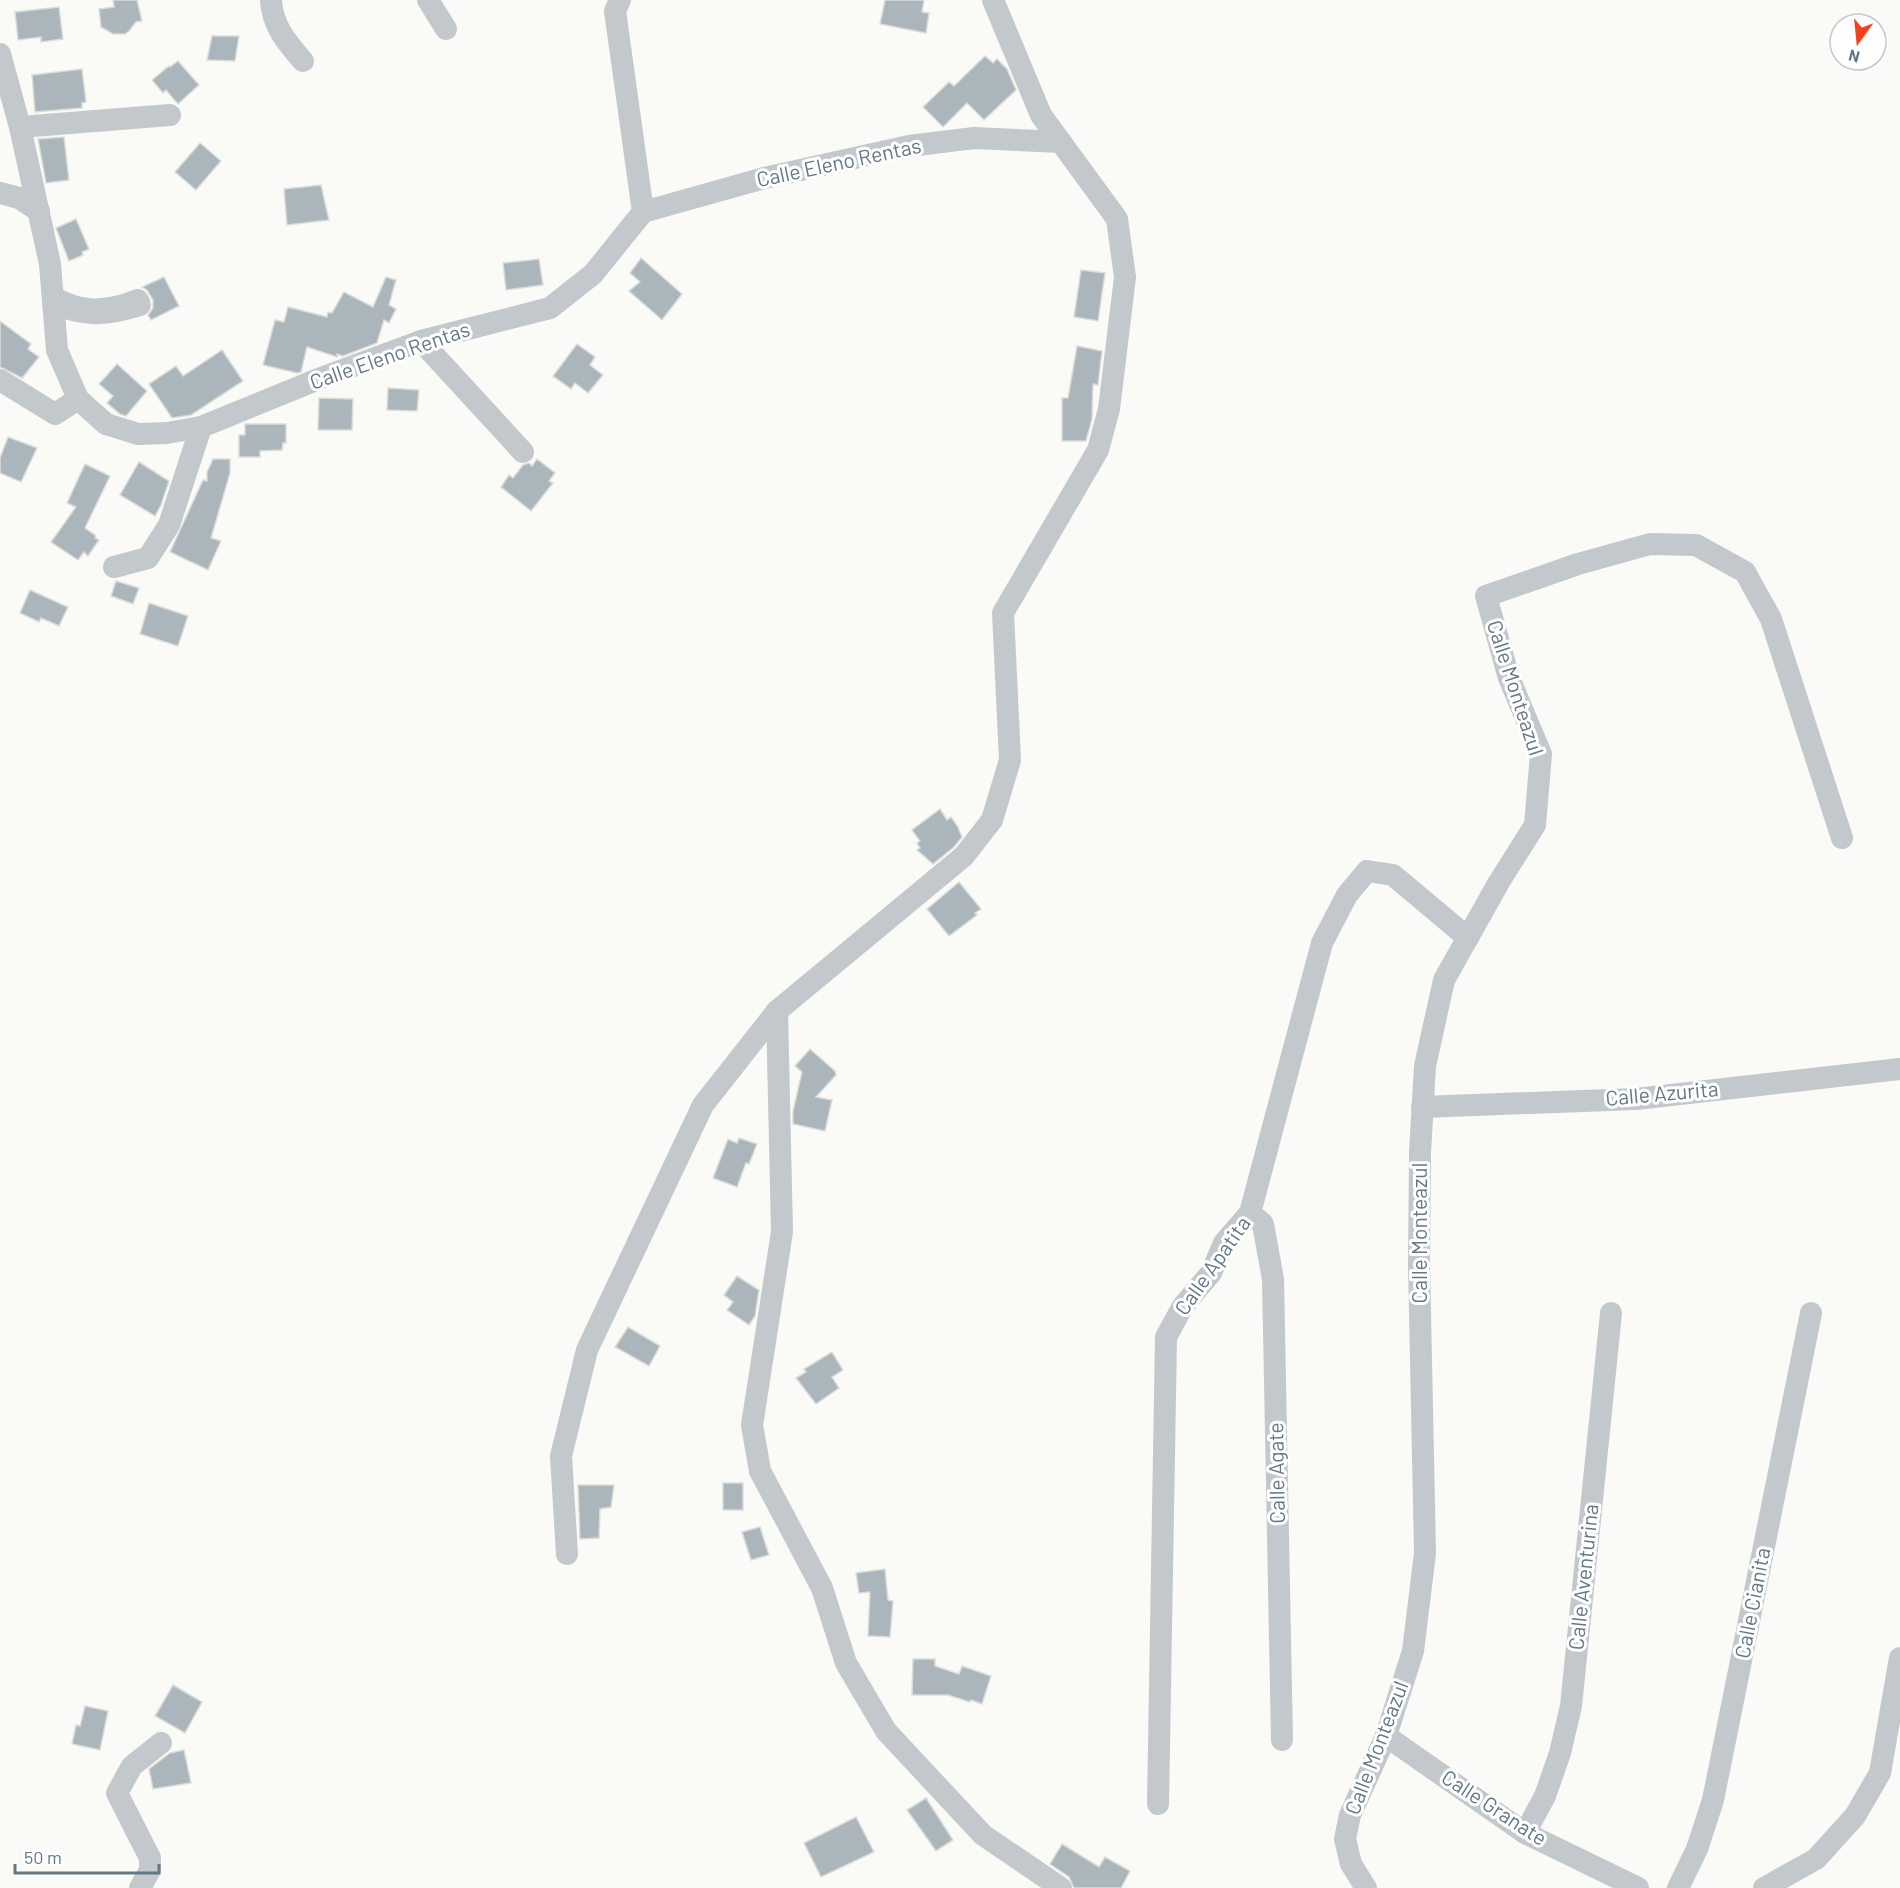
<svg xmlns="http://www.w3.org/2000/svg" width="1900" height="1888" font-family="Barlow,sans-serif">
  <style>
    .building { fill: #abb6bc; stroke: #dcdcd9; stroke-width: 1.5 }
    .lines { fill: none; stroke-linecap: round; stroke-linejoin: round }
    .street { stroke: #c2c8cc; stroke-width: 22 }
    .labels { text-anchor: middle; stroke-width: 6; stroke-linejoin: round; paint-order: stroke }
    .street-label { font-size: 21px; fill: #627885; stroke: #fff }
  </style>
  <rect width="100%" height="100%" fill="#fafaf7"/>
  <g class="building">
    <polygon points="113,0 137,0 142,21 136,22 129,31 125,34 113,34 101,27 99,9 114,7"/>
    <polygon points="885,0 924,0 922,12 929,13 926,33 880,24"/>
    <polygon points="59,7 63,39 41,42 41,37 18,40 15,12"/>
    <polygon points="212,36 239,36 235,61 207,60"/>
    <polygon points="985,56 993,63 997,59 1007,69 1016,90 984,120 967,103 943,127 923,107 949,82 954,86"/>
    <polygon points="178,61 199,85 178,104 166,90 163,93 152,80 169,66 170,67"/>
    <polygon points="82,69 86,102 82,103 82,108 35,112 32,75"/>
    <polygon points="64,137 69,180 46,183 38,139"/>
    <polygon points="200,143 221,161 196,190 175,172"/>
    <polygon points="321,185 329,220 287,225 284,189"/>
    <polygon points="76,219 89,249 82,252 83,255 69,261 56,228"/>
    <polygon points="641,258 682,294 662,320 629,291 640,282 630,273"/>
    <polygon points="539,259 543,285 506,290 503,263"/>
    <polygon points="1081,270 1105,273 1098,321 1074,317"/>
    <polygon points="164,277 179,306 151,320 148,315 153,308 153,300 147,290 142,287"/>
    <polygon points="386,277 396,280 389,305 396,309 389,323 384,320 377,343 343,356 337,354 337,357 307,347 301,372 297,373 263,365 275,320 284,322 288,307 327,317 328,312 332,313 344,292 373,307"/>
    <polygon points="0,321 31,344 28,349 39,357 22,378 0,367"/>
    <polygon points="577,344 595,357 590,365 603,375 588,393 575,383 571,389 553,376"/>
    <polygon points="1077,346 1102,351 1098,385 1093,384 1092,419 1086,441 1062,441 1062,398 1068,398"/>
    <polygon points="222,350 243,381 191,415 172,418 149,384 176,366 183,376"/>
    <polygon points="117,364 147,391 126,416 120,414 107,403 113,396 99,384"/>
    <polygon points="388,388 419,390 417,411 387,410"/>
    <polygon points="319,398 353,399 352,430 318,430"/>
    <polygon points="245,424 286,424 286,443 283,443 282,450 260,451 260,457 239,457 239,435 245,435"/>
    <polygon points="8,437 37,448 21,482 0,473 0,458"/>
    <polygon points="213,459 230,459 230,473 211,538 221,541 208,570 170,552 203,480 207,481 207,472"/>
    <polygon points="537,459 555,473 549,481 553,483 531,511 501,487 509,475 513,478 523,465 529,463 532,466"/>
    <polygon points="139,462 169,481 161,505 155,516 120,495"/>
    <polygon points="85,464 110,476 85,528 96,536 95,538 99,540 88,556 84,552 78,560 51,542 76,507 67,503"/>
    <polygon points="116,581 139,588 133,604 111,596"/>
    <polygon points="30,590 68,607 59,626 41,618 39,622 20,613"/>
    <polygon points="149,603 188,616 178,646 140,634"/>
    <polygon points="940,809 947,820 951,817 958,827 962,837 954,847 933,864 917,850 920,848 917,843 920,841 912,830"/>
    <polygon points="959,882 981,909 975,913 977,915 949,936 927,909"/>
    <polygon points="810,1049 835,1071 836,1075 816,1097 832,1100 825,1131 793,1124 793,1111 802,1072 795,1066"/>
    <polygon points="739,1138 757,1144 749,1164 746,1163 737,1187 713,1178 728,1139 737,1143"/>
    <polygon points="737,1276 759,1290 755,1316 749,1325 727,1310 733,1302 724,1295"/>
    <polygon points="628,1327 660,1346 649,1366 615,1347"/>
    <polygon points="832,1352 843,1370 832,1377 839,1388 816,1404 796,1378 806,1372 804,1369"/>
    <rect x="723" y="1483" width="20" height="27"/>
    <polygon points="578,1485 614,1485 611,1507 600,1509 599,1538 580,1539"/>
    <polygon points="760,1527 769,1555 751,1560 742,1532"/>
    <polygon points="885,1569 888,1600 893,1601 890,1637 868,1636 870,1592 859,1593 856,1573"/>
    <polygon points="913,1659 935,1659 935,1666 959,1674 962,1666 991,1676 982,1704 971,1700 970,1702 948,1695 912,1695"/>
    <polygon points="173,1685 202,1702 185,1733 155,1716"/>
    <polygon points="85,1706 108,1711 100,1750 72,1744 76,1725 80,1726"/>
    <polygon points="184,1750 191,1783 153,1789 149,1769 170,1753"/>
    <polygon points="926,1798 953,1840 936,1851 907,1810"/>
    <polygon points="856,1817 874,1852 821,1877 804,1843"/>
    <polygon points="1062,1844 1099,1867 1105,1857 1130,1871 1121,1888 1074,1888 1069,1877 1050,1864"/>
  </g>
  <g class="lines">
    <g class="street">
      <path d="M271 0C272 25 287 43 303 61"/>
      <polyline points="428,0 446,29"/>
      <polyline points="620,0 615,11 643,212"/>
      <polyline points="993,0 1041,115 1117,219 1125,277 1109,409 1098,450 1003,613 1010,760 992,820 964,856 777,1011 782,1232 752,1425 760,1471 822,1588 846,1663 886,1731 983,1835 1061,1888"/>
      <polyline points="0,54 20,127 50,264 57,350 78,399 106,424 138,434 167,433 201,427 321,378 421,341 550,308 593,274 643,212 764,178 909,146 974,138 1061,142"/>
      <polyline points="20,127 170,115"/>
      <polyline points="0,193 19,198 39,211"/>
      <path d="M53 297C81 314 108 312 138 300L140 305C108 315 87 317 55 304L54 306"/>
      <polyline points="421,341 523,452"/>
      <polyline points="0,380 55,414 78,399"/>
      <polyline points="114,567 148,558 169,525 201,427"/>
      <polyline points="1422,1107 1636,1099 1900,1069"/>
      <polyline points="1250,1213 1263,1224 1273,1279 1282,1740"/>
      <polyline points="567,1554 561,1456 587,1350 703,1105 777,1011"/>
      <polyline points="1386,1736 1525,1833 1638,1888"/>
      <polyline points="1158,1804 1166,1337 1183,1306 1211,1273 1224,1243 1250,1213 1322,943 1347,895 1367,871 1393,875 1468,938"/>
      <polyline points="1525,1833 1545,1796 1560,1753 1571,1706 1611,1313"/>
      <polyline points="140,1888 150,1870 150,1858 117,1793 132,1766 161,1743"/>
      <polyline points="1366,1888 1351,1864 1345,1839 1350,1815 1386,1736 1413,1651 1425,1553 1419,1264 1420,1153 1425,1066 1444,980 1499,882 1535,825 1541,754 1509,678 1486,596 1578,564 1650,544 1696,545 1745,572 1771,619 1842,838"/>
      <polyline points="1678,1888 1697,1849 1713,1800 1811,1313"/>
      <polyline points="1764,1888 1816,1859 1855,1816 1880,1773 1900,1658"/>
    </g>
  </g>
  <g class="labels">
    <g class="street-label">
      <text transform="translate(839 163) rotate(-12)" y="7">Calle Eleno Rentas</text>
      <text transform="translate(390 356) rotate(-19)" y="7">Calle Eleno Rentas</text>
      <text transform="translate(1515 688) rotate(72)" y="7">Calle Monteazul</text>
      <text transform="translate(1662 1094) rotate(-5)" y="7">Calle Azurita</text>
      <text transform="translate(1420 1233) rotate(-90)" y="7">Calle Monteazul</text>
      <text transform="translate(1213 1266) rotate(-55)" y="7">Calle Apatita</text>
      <text transform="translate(1277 1473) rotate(-91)" y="7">Calle Agate</text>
      <text transform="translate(1584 1577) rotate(-84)" y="7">Calle Aventurina</text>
      <text transform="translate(1753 1603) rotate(-79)" y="7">Calle Cianita</text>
      <text transform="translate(1377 1748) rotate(-69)" y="7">Calle Monteazul</text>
      <text transform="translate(1494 1808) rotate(33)" y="7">Calle Granate</text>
    </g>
  </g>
  <g transform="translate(1858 42) rotate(195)"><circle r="28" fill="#ffffff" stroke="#c0c9ce" stroke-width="1.5"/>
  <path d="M0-4.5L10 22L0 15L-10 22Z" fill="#f5411d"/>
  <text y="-9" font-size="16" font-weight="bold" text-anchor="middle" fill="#627885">N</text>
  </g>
  <path d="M15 1864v9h144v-9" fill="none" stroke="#627885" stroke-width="3"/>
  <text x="24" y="1864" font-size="18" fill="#627885" stroke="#ffffff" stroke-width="4.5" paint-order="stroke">50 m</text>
</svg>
